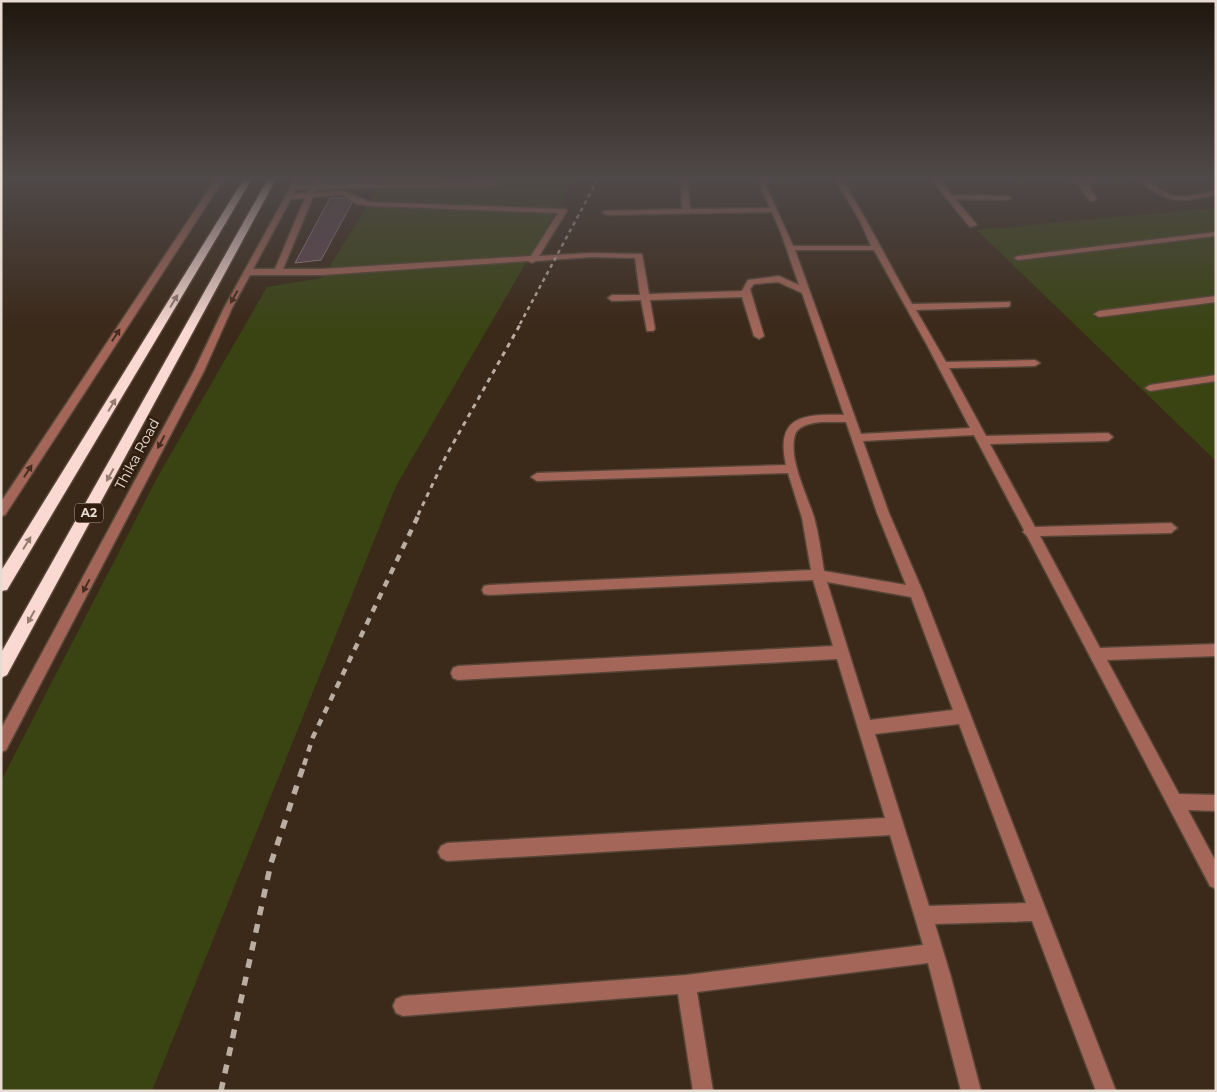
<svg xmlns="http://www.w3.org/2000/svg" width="1217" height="1092" font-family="Montserrat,sans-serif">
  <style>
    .green { fill: #3a4413 }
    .building { fill: #5f4752; stroke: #a18693 }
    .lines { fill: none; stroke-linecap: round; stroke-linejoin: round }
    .minor-casing { stroke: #574637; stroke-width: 3 }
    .highway-casing { stroke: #574637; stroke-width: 3 }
    .minor { fill: #a36659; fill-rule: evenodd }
    .highway { fill: #f9d9d2; fill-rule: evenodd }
    .rail-far3 { stroke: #baada1; stroke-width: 2.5; stroke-dasharray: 4 4; stroke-linecap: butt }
    .rail-far2 { stroke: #baada1; stroke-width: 3; stroke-dasharray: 5 5; stroke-linecap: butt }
    .rail-far1 { stroke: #baada1; stroke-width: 4.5; stroke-dasharray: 7 7; stroke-linecap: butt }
    .rail { stroke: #baada1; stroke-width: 5.5; stroke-dasharray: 9 9; stroke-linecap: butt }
    .oneway { fill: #472d1f }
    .oneway2 { fill: #947c71 }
    .labels { text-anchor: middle; stroke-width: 5; stroke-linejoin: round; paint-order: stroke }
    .shield { fill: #301f10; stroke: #b1a398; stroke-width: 1 }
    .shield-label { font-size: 12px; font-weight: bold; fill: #e8dcd2 }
    .street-label { font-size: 14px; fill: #e8dcd2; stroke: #301f10 }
  </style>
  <rect width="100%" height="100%" fill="#3b2919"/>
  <g class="green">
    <polygon points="386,177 576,177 396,486 152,1091 1,1091 1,781 157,478 267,287 322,278"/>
    <polygon points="1216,208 1216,461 977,230"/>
  </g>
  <polygon class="building" points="330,198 344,198 352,203 321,260 295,263"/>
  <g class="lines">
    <defs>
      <g id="minor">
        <polygon points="217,177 225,177 5,515 1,516 1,502"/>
        <path d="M296 177H303L298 185H311L315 177H322L318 184 497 182V186H494L317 189 315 193 343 191 370 202 566 209 567 211 539 256 591 253 642 254 649 294 742 291 748 280 779 276 799 285 781 233 772 212 607 215 603 213 604 211 682 209 680 177H687L690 209 770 208 756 177H804L801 179 764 181 793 246H871L860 221 834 177H841C867 219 888 262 912 304L1010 302V306L1007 307 916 310 946 362 1035 360 1040 363 1035 366 949 368 986 436 1108 433 1113 437 1108 441 990 444 1035 527 1171 523 1177 528 1171 533 1040 536 1100 648 1216 644V656L1107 660 1179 794 1216 795V811L1188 810 1216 862V889L1210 886 1027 536 1023 532 1024 530 974 435 863 441 889 513 923 592 1116 1091H1096L1032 921 935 924 951 977 981 1091H961L928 963 697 992 713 1091H693L678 994 403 1016 396 1013 393 1006 396 999 403 996 686 975 923 945 890 835 447 861 441 858 438 852 441 846 447 843 885 818 837 659 458 680 453 678 451 673 453 668 458 666 833 646 813 580 489 595 484 594 482 590 484 586 489 585 811 570 802 518 788 473 537 481 531 477 537 473 786 465C775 416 803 414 844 415L802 293 778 282 754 284 750 289 764 336 759 339 754 336 742 297 650 300 655 329 653 331H647L641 300 612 301 608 298 612 295H640L635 258 591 257 536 261 532 263 528 261 322 275H250L232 308 204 371 6 750 1 752V729L194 371 224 308ZM296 189H309L307 193 293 194ZM342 195 357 204 370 206 558 213 531 256 322 269H283L313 197ZM305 198 275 269H253L291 199ZM795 250H874L927 345 970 428 861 434ZM821 422H846L877 513 906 585 824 571C821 553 819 535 814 517 807 495 788 458 795 435 798 425 812 423 821 422ZM827 582 911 597 953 710 870 720ZM959 724 1026 903 929 906 875 734Z"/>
        <polygon points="929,177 937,177 952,195 1008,196 1012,198 1008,200 955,199 977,225 970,227"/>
        <path d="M1063 177H1072L1081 180 1106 177H1142L1164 192 1173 196H1188L1216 191V195C1170 205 1169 201 1132 177L1128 179 1087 183 1097 199 1093 201H1090L1079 185Z"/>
        <polygon points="1216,232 1216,236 1018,260 1014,258 1018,256"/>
        <polygon points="1216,296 1216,302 1099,317 1094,314 1099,311"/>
        <polygon points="1216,375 1216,381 1150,391 1145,388 1150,385"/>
      </g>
      <g id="highway">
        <polygon points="245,177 253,177 7,590 1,591 1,571"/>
        <polygon points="269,177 277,177 7,675 1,678 1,653"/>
      </g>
    </defs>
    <use href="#minor" class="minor-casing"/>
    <use href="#highway" class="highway-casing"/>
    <use href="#minor" class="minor"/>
    <use href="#highway" class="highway"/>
    <polyline class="rail-far3" points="520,324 599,177"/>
    <polyline class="rail-far2" points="418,515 446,456 521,323"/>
    <polyline class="rail-far1" points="304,765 313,737 419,514"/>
    <polyline class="rail" points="221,1091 271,863 304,764"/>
  </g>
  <defs><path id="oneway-solid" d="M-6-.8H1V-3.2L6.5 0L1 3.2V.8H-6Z" transform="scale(1.25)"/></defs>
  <g class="oneway">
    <use href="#oneway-solid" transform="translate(234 297) rotate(120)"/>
    <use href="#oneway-solid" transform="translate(116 335) rotate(-57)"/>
    <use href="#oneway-solid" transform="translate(161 442) rotate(118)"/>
    <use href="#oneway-solid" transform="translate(28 471) rotate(-57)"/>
    <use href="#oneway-solid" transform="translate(86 586) rotate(118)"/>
  </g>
  <g class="oneway2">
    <use href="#oneway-solid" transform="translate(174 301) rotate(-59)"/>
    <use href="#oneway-solid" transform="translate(112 405) rotate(-59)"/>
    <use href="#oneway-solid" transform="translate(110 475) rotate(119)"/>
    <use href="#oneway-solid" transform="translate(27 543) rotate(-58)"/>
    <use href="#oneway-solid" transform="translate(31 617) rotate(119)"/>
  </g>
  <linearGradient id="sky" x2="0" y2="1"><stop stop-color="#20170e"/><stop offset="0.54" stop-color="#4f4949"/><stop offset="1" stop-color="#4f4949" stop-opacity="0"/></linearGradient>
  <rect width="1217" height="330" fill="url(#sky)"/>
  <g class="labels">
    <rect class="shield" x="75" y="503.5" width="28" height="19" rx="4"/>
    <g class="shield-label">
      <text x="89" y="517">A2</text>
    </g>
    <g class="street-label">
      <text transform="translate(137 454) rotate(-62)" y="5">Thika Road</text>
    </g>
  </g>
  <rect width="1217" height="1092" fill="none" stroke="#e8dcd2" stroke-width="5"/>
</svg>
